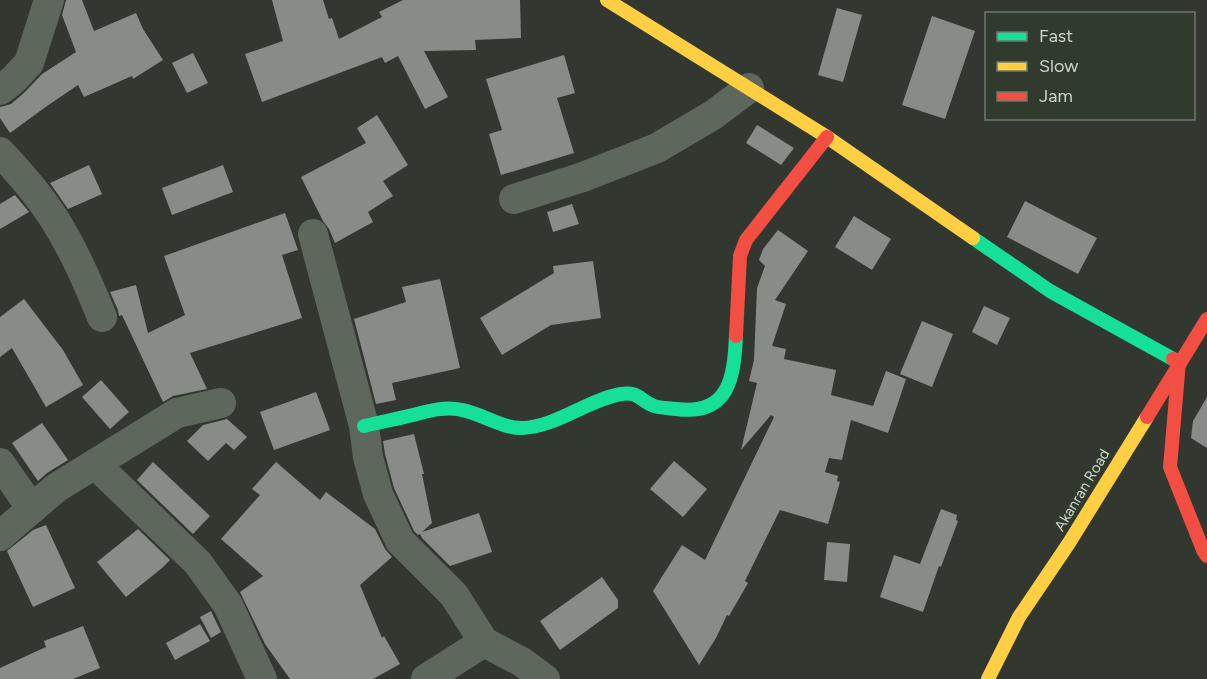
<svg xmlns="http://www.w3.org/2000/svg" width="1207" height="679" font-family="Figtree,sans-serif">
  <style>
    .building { fill: #878c86 }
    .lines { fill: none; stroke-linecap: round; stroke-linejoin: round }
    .street { stroke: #5e675b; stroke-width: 30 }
    .fast { stroke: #16e098; stroke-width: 14 }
    .slow { stroke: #ffcf43; stroke-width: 14 }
    .jam { stroke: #f24e42; stroke-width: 14 }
    .labels { text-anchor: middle; stroke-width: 6; stroke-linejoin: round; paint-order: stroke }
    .street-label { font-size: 15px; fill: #cdd4cb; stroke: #303b2d }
  </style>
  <rect width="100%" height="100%" fill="#323830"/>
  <g class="building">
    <polygon points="66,0 82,0 94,31 136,13 143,29 163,60 133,79 132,76 84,97 78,85 47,106 10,133 0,118 0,107 11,104 25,92 42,74 76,52 62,15"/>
    <polygon points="272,0 323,0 329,19 332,18 339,39 382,17 379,12 403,0 520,0 521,38 475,40 476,50 424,51 448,97 425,109 398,56 385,63 382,57 262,102 245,54 283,41"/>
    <polygon points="837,8 862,15 843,82 818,75"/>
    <polygon points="932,16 975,31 945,119 902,105"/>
    <polygon points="193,53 208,83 187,93 172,63"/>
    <polygon points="564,55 575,93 557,98 574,153 501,175 489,134 502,130 486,79"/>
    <polygon points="377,115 408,165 383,181 393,196 368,212 373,222 335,243 329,229 323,221 301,177 366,143 357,128"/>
    <polygon points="757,125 794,148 781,165 746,143"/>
    <polygon points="89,165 102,194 68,209 50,183"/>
    <polygon points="223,165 233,192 172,215 162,188"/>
    <polygon points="15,195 29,212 0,229 0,204"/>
    <polygon points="1025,201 1097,238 1078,274 1007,237"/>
    <polygon points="572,204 579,224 553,232 547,212"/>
    <polygon points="285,213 298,250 282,255 302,318 190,353 207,389 173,396 163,402 122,315 119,316 118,310 110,292 136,285 148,333 185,315 164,256"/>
    <polygon points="854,216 891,239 872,270 835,247"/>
    <polygon points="778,230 808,251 775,300 786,304 772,346 786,349 784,359 836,370 831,395 873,406 886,371 906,379 888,433 851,420 842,460 829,458 825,472 838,476 837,481 840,482 828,524 780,510 745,581 748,583 729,616 727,615 716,638 699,665 653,591 682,545 705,560 774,417 771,415 741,450 757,383 749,381 754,360 757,288 765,266 759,260 763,249"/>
    <polygon points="593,261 601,318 551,325 502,355 480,318 554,273 553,266"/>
    <polygon points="440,279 460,368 392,383 396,400 376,404 354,319 406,302 402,287"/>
    <polygon points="24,299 63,350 83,385 46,407 12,348 0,357 0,317"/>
    <polygon points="984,306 1010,318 997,345 972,332"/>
    <polygon points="922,321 953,334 932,387 900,374"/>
    <polygon points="101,380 129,412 110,429 82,397"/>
    <polygon points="316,392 330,430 274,450 260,412"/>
    <polygon points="1207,397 1207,448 1191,438 1193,421"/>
    <polygon points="227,419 247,437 234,450 226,443 208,461 187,441 203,425"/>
    <polygon points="42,423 68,460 47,473 38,481 12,443"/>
    <polygon points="414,434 424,474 422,474 432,523 422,532 479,513 492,552 450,566 422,538 420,534 418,535 414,531 394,488 385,454 383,441"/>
    <polygon points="674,461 707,489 683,517 650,489"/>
    <polygon points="153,462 210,516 193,534 137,480"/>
    <polygon points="276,462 320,500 326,492 375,529 385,549 392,557 360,585 382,638 384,636 400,664 373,679 290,679 265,644 240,592 263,576 221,539 260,495 252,489"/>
    <polygon points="941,509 957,515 956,520 958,521 941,567 939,566 923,612 880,597 894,555 920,564"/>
    <polygon points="46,525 75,588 33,607 7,551 33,530"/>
    <polygon points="138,529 170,560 162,568 126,597 97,562"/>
    <polygon points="827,542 850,544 847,582 824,580"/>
    <polygon points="602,577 618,600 618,608 560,650 540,621"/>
    <polygon points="211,611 221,632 211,638 200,617"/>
    <polygon points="200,624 210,641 175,660 166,643"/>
    <polygon points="83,626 100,668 73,679 0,679 0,668 46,647 44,641"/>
  </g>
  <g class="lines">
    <g class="street">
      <polyline points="0,90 13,80 29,63 49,0"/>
      <path d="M0 152C19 172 38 194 53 217 73 248 88 283 102 317"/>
      <polyline points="514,199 583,177 657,148 713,115 749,88"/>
      <polyline points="313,234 364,426 368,457 378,494 400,541 454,595 484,642 522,662 545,679"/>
      <polyline points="0,463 32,509"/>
      <polyline points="95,464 198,563 228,605 262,679"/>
      <polyline points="0,536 56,488 177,413 221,403"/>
      <polyline points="426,679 484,642"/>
    </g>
    <g class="fast">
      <polyline points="973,238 1050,291 1173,359"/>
      <path d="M364 426C380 422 397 419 413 415 429 411 445 406 462 410 483 414 500 428 522 428 556 427 587 400 621 394 639 391 640 401 654 406 660 408 669 408 676 409 729 416 734 378 736 336"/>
    </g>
    <g class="slow">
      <polyline points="607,0 827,137 973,238"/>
      <polyline points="988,679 1019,617 1069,543 1147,417"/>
    </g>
    <g class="jam">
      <polyline points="736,336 740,256 746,240 827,137"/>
      <polyline points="1173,359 1179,362 1170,467 1203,550 1207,556"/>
      <polyline points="1147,417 1207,319"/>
    </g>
  </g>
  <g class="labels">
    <g class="street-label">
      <text transform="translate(1082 490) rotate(-59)" y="5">Akanran Road</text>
    </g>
  </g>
  <rect x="985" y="12" width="210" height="108" fill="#303b2d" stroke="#6f786c" stroke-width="1.5"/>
  <rect x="997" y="32" width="30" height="9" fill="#16e098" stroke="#6f786c" stroke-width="1.5"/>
  <text x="1039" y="42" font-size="18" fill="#cdd4cb">Fast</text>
  <rect x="997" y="62" width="30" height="9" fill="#ffcf43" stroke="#6f786c" stroke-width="1.5"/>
  <text x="1039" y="72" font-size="18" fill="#cdd4cb">Slow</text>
  <rect x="997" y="92" width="30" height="9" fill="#f24e42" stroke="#6f786c" stroke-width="1.5"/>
  <text x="1039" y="102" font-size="18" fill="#cdd4cb">Jam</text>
</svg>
